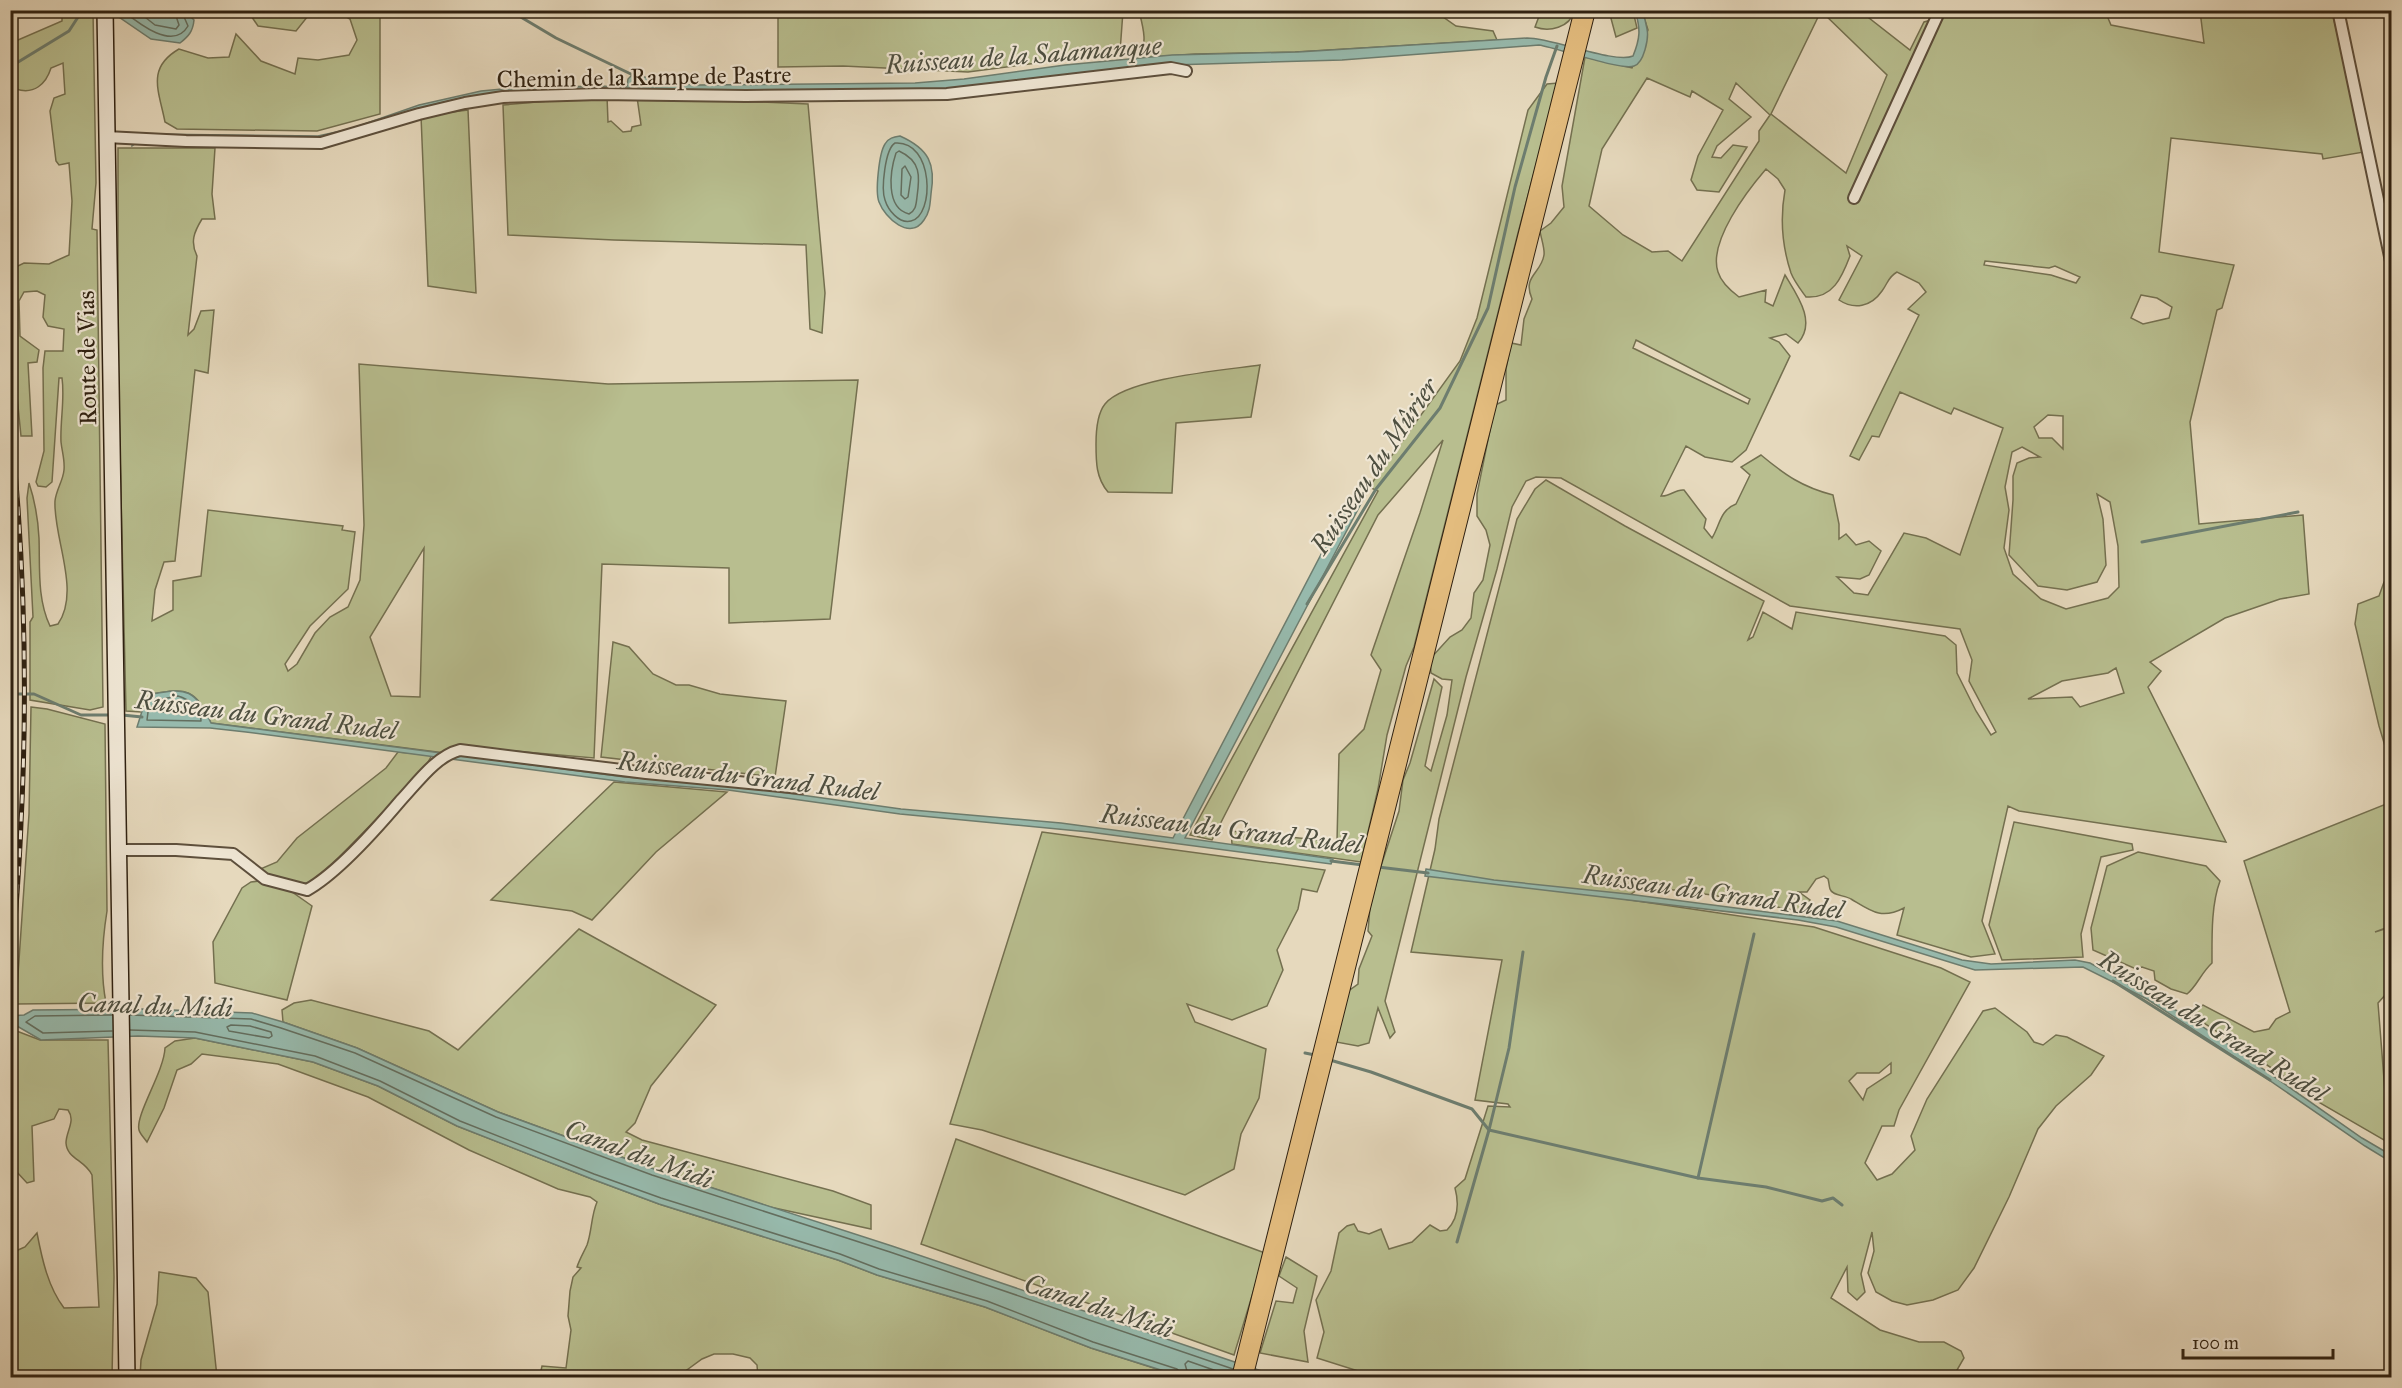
<svg xmlns="http://www.w3.org/2000/svg" width="2402" height="1388" font-family="'IM FELL Great Primer',serif">
  <style>
    .green { fill: #b8be8f; stroke: #747050; stroke-width: 1.5; fill-rule: evenodd }
    .water { fill: #97baad; stroke: #6d7d6f; stroke-width: 1.5 }
    .lines { fill: none; stroke-linecap: round; stroke-linejoin: round }
    .shore { stroke: #636e5f; stroke-width: 1.5 }
    .stream { stroke: #6d7d6f; stroke-width: 3 }
    .street-casing { stroke: #5d4f3c; stroke-width: 14 }
    .secondary-casing { stroke: #2f2111; stroke-width: 18 }
    .highway-casing { stroke: #2f2111; stroke-width: 22 }
    .street { stroke: #efe6d4; stroke-width: 10 }
    .secondary { stroke: #efe6d4; stroke-width: 15 }
    .highway { stroke: #e3bc7e; stroke-width: 20 }
    .rail-casing { stroke: #2f2111; stroke-width: 5 }
    .rail { stroke: #efe6d4; stroke-width: 3; stroke-dasharray: 9; stroke-linecap: butt }
    .labels { text-anchor: middle; stroke-width: 4.5; stroke-linejoin: round; paint-order: stroke }
    .street-label { font-size: 24px; fill: #2f2111; stroke: #efe6d4 }
    .water-label { font-size: 26px; font-style: italic; fill: #4e4f40; stroke: #efe6d4 }
  </style>
  <rect width="100%" height="100%" fill="#e6d9bd"/>
  <filter id="stains"><feTurbulence type="fractalNoise" baseFrequency=".00333" numOctaves="4"/><feColorMatrix values="0 0 0 0 .2 0 0 0 0 .09 0 0 0 0 .02 0 0 0 .5 -.17"/></filter>
  <radialGradient id="worn" r=".72"><stop offset=".6" stop-color="#630" stop-opacity="0"/><stop offset="1" stop-color="#630" stop-opacity=".3"/></radialGradient>
  <g class="green">
    <polygon points="247,10 312,10 312,11 296,31 258,26"/>
    <path d="M62 11H93L96 183 92 229 97 230 103 707 90 710 30 700V622L33 617 27 498 29 483C35 501 38 519 39 538 40 567 37 599 50 626L58 624C81 591 53 537 55 501 56 490 63 481 64 470 65 460 62 452 61 442 60 421 65 399 62 378H59L52 482 46 487 38 486 36 482 44 451 43 368 45 351H63L64 329 48 326 43 317 45 295 37 291 24 292 19 301 20 336 39 350 37 362 28 363 32 436H21L11 337V258L14 268 24 263 49 264 69 255 72 201 69 163 59 165 56 161 50 111 54 98 65 94 63 63 51 68C46 84 34 95 16 89L11 93V43L62 21Z"/>
    <path d="M336 11H380V114L317 131 177 129 165 122C159 91 146 68 179 49L208 58 229 57 236 34 261 61 295 74 298 58 318 60 349 55 357 40 350 19Z"/>
    <polygon points="778,11 778,10 1123,11 1120,52 968,72 843,66 778,67"/>
    <path d="M1139 11H1439V14L1456 26 1493 31 1497 40 1295 52 1195 54 1139 58C1148 43 1143 27 1139 11Z"/>
    <path d="M1541 11V10L1574 11C1570 28 1549 32 1535 27Z"/>
    <polygon points="1609,11 1633,11 1637,28 1616,37"/>
    <path d="M1642 11H1821L1771 114 1846 173 1887 75 1821 11H1860L1910 50 1924 22 1939 18 1943 11H2105L2111 25 2204 43 2200 11H2332L2364 152 2323 159 2322 154 2171 138 2159 252 2234 265 2222 308 2217 310 2190 422 2199 524 2303 515 2309 594 2280 599 2225 618 2150 662 2161 671 2148 687 2226 842 2019 811 2008 806 1982 921 1995 954 1971 957 1897 935 1904 908C1881 920 1871 911 1851 899 1845 895 1832 896 1830 889 1829 886 1829 882 1828 879L1824 876 1816 879 1807 892H1799L1810 900 1804 912 1712 895 1643 886 1624 899 1814 927 1941 968 1970 982 1899 1110 1894 1126H1882L1865 1163 1877 1180 1892 1174 1915 1150 1911 1136 1927 1099 1983 1011 1995 1008 2027 1032 2034 1042 2043 1045 2056 1035 2067 1037 2104 1056 2091 1075 2056 1106 2038 1129 2009 1197 1974 1268 1958 1290 1933 1300 1907 1305 1892 1301 1876 1292 1868 1273 1874 1251 1872 1232 1861 1274 1865 1292 1857 1300 1848 1292 1847 1267 1831 1298 1880 1330 1919 1342H1944L1961 1351 1964 1358 1953 1377 1657 1378 1644 1373 1580 1370 1577 1378 1377 1377 1317 1358 1324 1332 1316 1300 1331 1271 1339 1233 1347 1226 1354 1224 1358 1231 1369 1234 1381 1229 1389 1249 1412 1242 1430 1225 1440 1231 1447 1230C1459 1218 1459 1203 1455 1188L1465 1179 1488 1106 1510 1107 1508 1104 1475 1100 1502 960 1411 952 1435 849 1439 819 1517 519 1535 489 1546 480 1625 526 1764 601 1748 640 1753 637 1763 612 1792 629 1796 612 1945 636 1956 645 1957 673 1976 711 1991 735 1996 732 1969 681 1972 660 1960 629 1790 606 1561 478 1536 477 1526 481 1512 507 1497 569 1466 677 1385 1001 1395 1032 1390 1038 1378 1008 1369 1043 1358 1046 1336 1042 1347 992 1358 984 1359 969 1372 936 1368 931 1370 907 1380 869 1399 811 1403 780 1410 763 1434 679 1442 687 1425 766 1431 771 1447 715 1452 680 1442 679 1431 673 1430 659 1450 637 1462 630 1471 618 1474 593 1483 580 1490 545 1486 530 1477 516V494L1495 405 1506 400V369L1511 343 1521 345 1524 319 1532 299C1522 276 1541 274 1544 255 1545 249 1541 238 1540 231L1551 223 1564 207 1562 186 1585 57 1632 68 1648 30ZM1647 78 1690 97 1692 91 1723 110 1698 156 1691 180 1697 190 1719 192 1747 147 1733 145 1721 158 1712 157 1717 146 1751 117 1729 99 1736 83 1770 115 1759 131V141L1682 261 1668 251 1652 252 1623 235 1589 206 1602 149ZM1766 169 1778 179 1785 190C1780 218 1782 246 1791 273 1794 281 1801 290 1806 297 1833 299 1842 277 1850 256L1847 246 1862 256 1839 300C1854 310 1871 307 1882 291 1888 283 1888 277 1897 272L1919 283 1926 292 1908 309 1919 315 1850 456 1859 460 1872 436 1879 437 1900 392 1951 414 1954 408 2003 428 1960 555 1926 538 1904 533 1868 595 1854 593 1837 577 1860 579 1869 575 1881 551 1869 541 1856 545 1846 534 1839 539V524L1833 495C1802 487 1785 475 1761 455L1741 467 1750 475 1736 504C1720 510 1720 525 1712 538L1704 528 1706 519 1684 490C1675 489 1670 497 1661 496L1686 446 1705 457 1732 462 1746 450 1790 356 1779 342 1770 338 1786 334 1798 343C1817 322 1797 295 1785 275L1773 306 1765 302 1766 290 1739 297C1731 291 1721 282 1718 272 1708 242 1747 191 1766 169ZM1985 261 2049 268 2055 266 2080 277 2076 283 2051 275 1984 265ZM2141 295 2157 298 2172 307 2169 318 2143 324 2131 318ZM1636 340 1750 399 1748 404 1633 348ZM2048 415 2063 416V449L2052 438H2039L2034 427ZM2022 447 2040 457 2029 458 2017 463 2013 476V500L2009 555 2038 586 2067 590 2097 582 2106 565 2103 519 2097 494 2110 502 2118 546 2119 587 2108 598 2066 609 2041 599 2013 574 2004 548 2009 510 2005 487 2012 452ZM2116 668 2124 693 2080 707 2072 697 2028 699 2062 681 2108 673ZM1891 1063V1073L1867 1089 1863 1100 1849 1081 1857 1073H1879Z"/>
    <polygon points="1558,83 1518,233 1414,647 1406,666 1387,735 1378,789 1361,862 1232,844 1231,831 1337,842 1339,754 1364,729 1381,670 1371,655 1420,513 1443,440 1378,515 1212,840 1190,835 1378,491 1369,487 1460,361 1477,318 1528,110 1547,84"/>
    <polygon points="607,96 608,122 611,121 623,132 631,131 632,127 641,125 637,97 808,104 825,293 822,333 810,329 806,245 614,240 508,235 503,105"/>
    <polygon points="468,110 476,293 428,286 421,116"/>
    <path d="M118 148H215L212 194 215 219H202C194 232 190 242 197 256L188 335 194 329 201 311 214 310 208 373 195 370 175 561 164 562 155 590 152 621 173 610V581L201 576 208 510 343 526 342 530 355 532 348 589 310 626 285 664 288 671 297 664 315 633 330 617 348 607 360 580 364 525 359 364 608 384 858 380 830 619 729 623V568L602 564 594 758 455 746 445 753 211 723C195 688 187 688 152 694L141 712 126 711 118 367ZM424 548 420 697 391 696 370 637Z"/>
    <path d="M1260 365 1251 417 1176 423 1172 493 1108 492C1096 478 1096 462 1096 444 1096 432 1097 414 1105 404 1126 378 1226 370 1260 365Z"/>
    <polygon points="2391,579 2392,579 2391,766 2379,726 2355,624 2358,604 2379,596 2384,582"/>
    <polygon points="613,642 629,647 653,674 676,685 689,685 720,694 786,701 775,777 601,757"/>
    <path d="M31 707 47 709 105 724 107 911C102 942 100 972 106 1003L16 1004 29 814Z"/>
    <path d="M398 752 432 755 423 771 316 881C298 888 275 878 258 870L277 862 297 838 386 768Z"/>
    <polygon points="614,782 727,792 656,852 592,920 572,911 491,900"/>
    <polygon points="2391,802 2391,926 2375,932 2391,927 2391,992 2387,993 2378,1003 2389,1143 2320,1103 2294,1083 2189,1013 2203,1005 2254,1032 2269,1029 2276,1019 2290,1012 2244,861"/>
    <polygon points="2014,822 2132,844 2133,850 2101,857 2081,934 2083,957 2002,960 1989,925"/>
    <polygon points="1042,832 1325,870 1317,892 1302,889 1298,909 1277,950 1283,970 1267,1006 1232,1020 1187,1004 1195,1022 1266,1049 1259,1098 1241,1134 1234,1169 1185,1195 982,1130 950,1124"/>
    <path d="M2138 852 2206 866 2220 881C2211 905 2212 937 2212 963 2201 973 2197 986 2187 994L2171 989 2155 980 2154 971 2142 967 2136 969 2093 950 2091 928 2107 866Z"/>
    <polygon points="259,881 292,892 312,906 287,1000 215,983 213,942 242,888 251,882"/>
    <polygon points="579,929 716,1005 651,1086 635,1123 626,1132 642,1140 833,1191 871,1205 871,1229 770,1207 654,1169 498,1112 357,1048 283,1022 282,1010 294,1003 311,1000 429,1031 458,1050"/>
    <path d="M14 1030 40 1040H108L114 1277 112 1377H11V1241L18 1250 25 1247 37 1233C42 1259 48 1287 64 1308L99 1307 92 1175C85 1160 67 1159 66 1143 66 1131 76 1121 68 1110L59 1109 54 1119 32 1126 34 1181 27 1183 16 1171 11 1158 10 1081Z"/>
    <path d="M195 1038 313 1062 378 1086 457 1126 592 1179 659 1204 838 1260 877 1275 985 1307 1091 1348 1182 1377H758L757 1365 750 1358 733 1354H714L702 1359 684 1372 615 1378 544 1377 540 1375 542 1366 566 1368 571 1330 568 1316 570 1291 573 1277 581 1268 577 1267C580 1258 584 1252 587 1245 592 1231 591 1216 597 1202L590 1197 558 1189 469 1150 368 1097 278 1064 202 1054 191 1064 177 1070 164 1108 147 1142C145 1139 140 1134 139 1130 135 1115 164 1072 165 1048L175 1041Z"/>
    <polygon points="956,1139 1265,1253 1234,1355 921,1244"/>
    <polygon points="1286,1257 1317,1276 1304,1331 1308,1362 1260,1353 1276,1301 1293,1303 1297,1288 1279,1276"/>
    <polygon points="159,1272 196,1278 208,1292 217,1377 140,1377 141,1360 157,1304"/>
  </g>
  <g class="water">
    <path d="M116 11H185L194 20C193 31 189 36 180 43L151 39 116 15Z"/>
    <path d="M1635 11H1642C1644 16 1646 22 1647 29 1649 38 1644 63 1634 66 1621 71 1558 48 1539 45L1342 60 1171 65 965 90 640 92 635 81 628 93 517 94 318 142 135 144 132 146 131 134 145 137V134L318 136 350 129 419 105 481 91 522 87 627 86 628 79 635 72 655 82 697 85 915 83 964 79 1065 65 1172 55 1298 52 1527 38C1553 38 1615 64 1633 56 1640 39 1641 29 1635 11Z"/>
    <path d="M900 136C929 149 936 164 931 194 930 204 930 212 924 220 910 241 885 218 879 202 875 192 879 153 885 144 888 138 894 137 900 136Z"/>
    <path d="M1365 496 1185 838 1333 859 1331 864 1089 832 900 814 728 790 625 782 246 732 210 728 137 727 143 708 153 694C187 687 195 690 211 723L625 777 729 785 901 809 1061 823 1173 838 1351 497Z"/>
    <polygon points="1426,869 1494,880 1628,894 1837,921 1962,960 1991,964 2075,960 2090,963 2190,1018 2362,1138 2391,1155 2391,1162 2365,1146 2247,1065 2147,999 2083,967 1975,970 1836,927 1798,920 1425,876"/>
    <polygon points="145,1009 252,1013 283,1022 357,1048 498,1112 654,1169 892,1246 1279,1377 1183,1377 1091,1348 985,1307 877,1275 838,1260 659,1204 592,1179 457,1126 378,1086 313,1062 195,1038 138,1036 41,1040 17,1026 11,1025 10,1016 24,1015 33,1010"/>
  </g>
  <g class="lines">
    <g class="shore">
      <path d="M122 10C137 22 173 52 188 26L181 10"/>
      <polyline points="136,10 155,25 176,29 179,25 174,10"/>
      <path d="M895 143C934 140 935 216 911 221 899 224 888 210 885 200 881 189 885 149 895 143Z"/>
      <path d="M899 151C921 161 920 176 917 197 916 205 916 210 909 214 885 208 890 171 896 153Z"/>
      <polygon points="905,166 911,177 908,197 905,199 901,195 902,169"/>
      <path d="M178 696C189 699 201 709 201 721L147 720 148 712 157 700Z"/>
      <polygon points="178,703 185,707 187,713 160,712 162,706"/>
      <polyline points="112,1015 35,1016 26,1022 43,1033 112,1031"/>
      <polyline points="130,1015 251,1019 281,1028 355,1053 496,1117 652,1175 890,1252 1233,1369"/>
      <polygon points="231,1025 250,1026 271,1032 272,1036 269,1038 229,1031 227,1027"/>
      <polyline points="130,1030 195,1032 315,1056 380,1081 460,1121 594,1174 661,1198 840,1254 879,1269 987,1301 1093,1342 1177,1369 1181,1373 1181,1378"/>
      <polyline points="1189,1378 1185,1364 1188,1361 1231,1376"/>
    </g>
    <g class="stream">
      <polyline points="509,10 556,38 635,76"/>
      <polyline points="10,67 69,31 80,14 100,12"/>
      <polyline points="2142,542 2298,512"/>
      <polyline points="1307,604 1376,489 1440,408 1488,308 1515,187 1546,77 1557,46"/>
      <polyline points="10,694 34,694 81,715 112,715"/>
      <polyline points="122,715 142,717"/>
      <polyline points="1331,861 1363,865"/>
      <polyline points="1378,867 1428,873"/>
      <polyline points="2113,981 2270,1080"/>
      <polyline points="1305,1053 1315,1055"/>
      <polyline points="1330,1060 1371,1072 1472,1109 1489,1130 1698,1178 1766,1187 1822,1201 1833,1198 1842,1205"/>
      <polyline points="1698,1178 1754,934"/>
      <polyline points="1457,1242 1489,1130 1509,1048 1523,952"/>
    </g>
    <defs>
      <g id="street">
        <polyline points="2338,10 2392,266"/>
        <polyline points="106,137 186,141 321,143 419,114 465,103 503,97 600,94 746,96 947,94 1171,68 1186,71"/>
        <polyline points="1854,198 1940,10"/>
        <path d="M118 850H176L233 854 265 879 307 890C336 874 379 826 401 800 418 782 436 756 460 750L646 773 801 788"/>
      </g>
      <polyline id="secondary" points="105,10 127,1378"/>
      <polyline id="highway" points="1242,1378 1585,10"/>
    </defs>
    <use href="#street" class="street-casing"/>
    <use href="#secondary" class="secondary-casing"/>
    <use href="#highway" class="highway-casing"/>
    <use href="#street" class="street"/>
    <use href="#secondary" class="secondary"/>
    <use href="#highway" class="highway"/>
    <defs>
      <path id="rail" d="M10 417C24 550 28 688 21 823 19 877 14 932 10 987"/>
    </defs>
    <use href="#rail" class="rail-casing"/>
    <use href="#rail" class="rail"/>
  </g>
  <g class="labels">
    <g class="street-label">
      <text transform="translate(644 77) rotate(-1)" y="8">Chemin de la Rampe de Pastre</text>
      <text transform="translate(87 358) rotate(-91)" y="8">Route de Vias</text>
    </g>
    <g class="water-label">
      <text transform="translate(1023 55) rotate(-4)" y="9">Ruisseau de la Salamanque</text>
      <text transform="translate(1374 466) rotate(-56)" y="9">Ruisseau du Mûrier</text>
      <text transform="translate(266 715) rotate(7)" y="9">Ruisseau du Grand Rudel</text>
      <text transform="translate(748 776) rotate(7)" y="9">Ruisseau du Grand Rudel</text>
      <text transform="translate(1231 829) rotate(7)" y="9">Ruisseau du Grand Rudel</text>
      <text transform="translate(1713 892) rotate(8)" y="9">Ruisseau du Grand Rudel</text>
      <text transform="translate(155 1005) rotate(2)" y="9">Canal du Midi</text>
      <text transform="translate(2213 1026) rotate(32)" y="9">Ruisseau du Grand Rudel</text>
      <text transform="translate(639 1154) rotate(20)" y="9">Canal du Midi</text>
      <text transform="translate(1099 1306) rotate(18)" y="9">Canal du Midi</text>
    </g>
  </g>
  <rect width="2402" height="1388" fill="none" stroke="#e6d9bd" stroke-width="36"/>
  <rect x="12" y="12" width="2378" height="1364" fill="none" stroke="#2f2111" stroke-width="3"/>
  <rect x="18" y="18" width="2366" height="1352" fill="none" stroke="#2f2111" stroke-width="1.5"/>
  <path d="M2183 1349v9h150v-9" fill="none" stroke="#2f2111" stroke-width="3"/>
  <text x="2192" y="1349" font-size="18" fill="#2f2111" stroke="#efe6d4" stroke-width="4.5" paint-order="stroke">100 m</text>
  <rect width="100%" height="100%" filter="url(#stains)"/>
  <rect width="100%" height="100%" fill="url(#worn)"/>
</svg>
